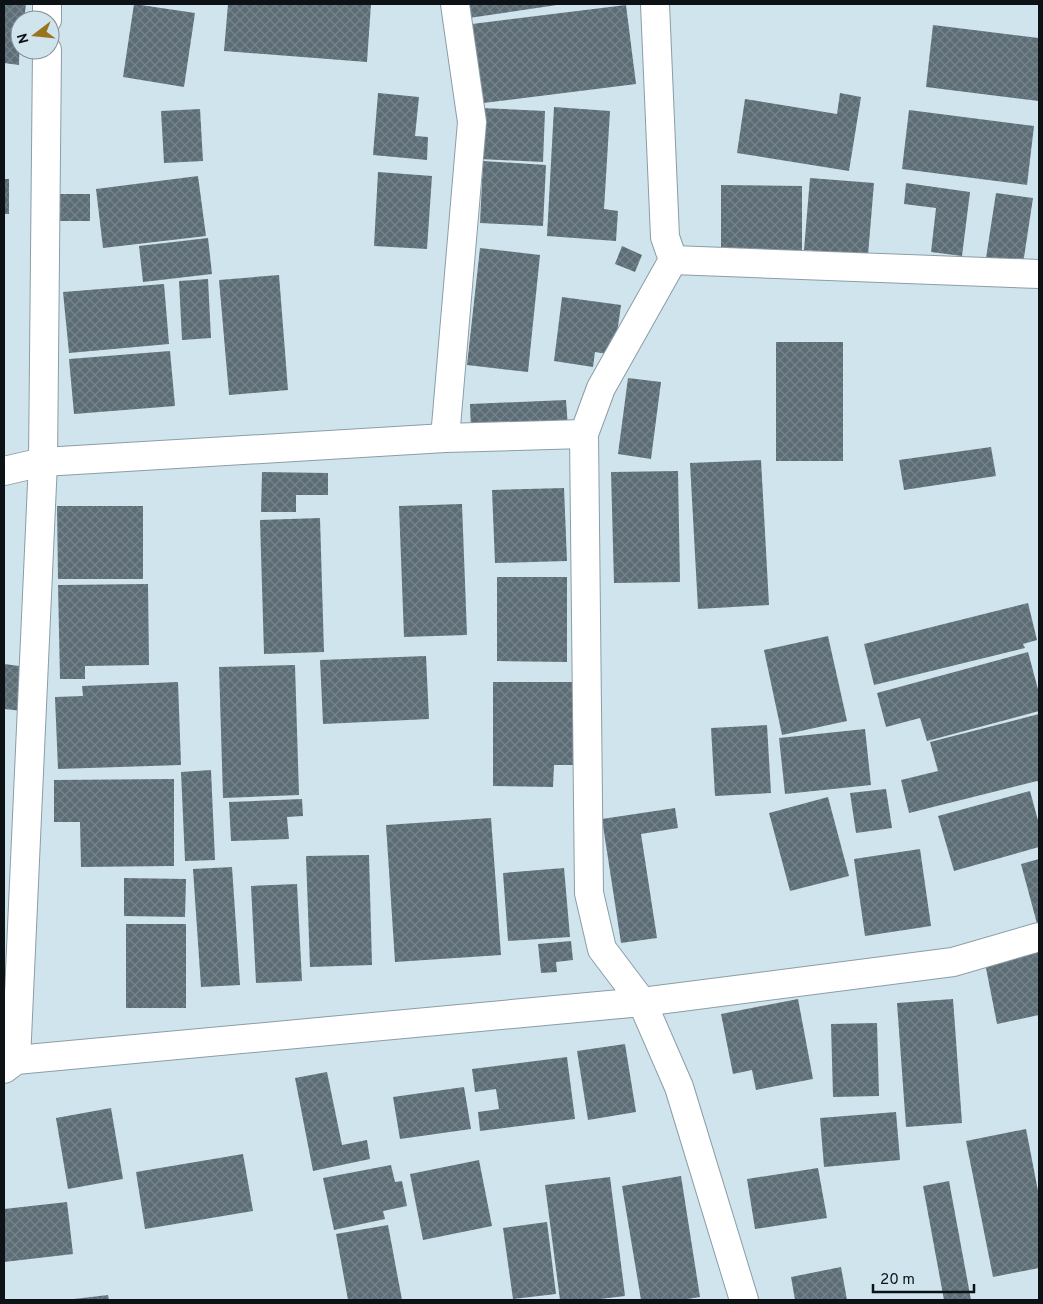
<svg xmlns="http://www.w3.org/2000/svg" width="1043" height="1304" font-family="Overpass,sans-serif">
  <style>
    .building { fill: url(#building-cross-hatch) }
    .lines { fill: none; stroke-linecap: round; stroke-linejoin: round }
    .minor-casing { stroke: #8b9da6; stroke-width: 30 }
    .minor { stroke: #fff; stroke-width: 28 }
  </style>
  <defs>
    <pattern id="building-cross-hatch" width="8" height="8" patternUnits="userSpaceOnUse" patternTransform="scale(1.25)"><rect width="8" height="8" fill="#5c6d76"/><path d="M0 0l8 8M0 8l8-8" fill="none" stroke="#77848a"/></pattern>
  </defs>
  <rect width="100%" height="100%" fill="#d0e4ee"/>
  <g class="building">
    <polygon points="4,4 26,4 24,20 20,20 19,65 4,63"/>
    <polygon points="134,4 195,13 184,87 123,77"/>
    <polygon points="228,4 371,4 367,62 224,51"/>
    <polygon points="467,4 557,4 557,5 469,18"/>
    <polygon points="626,5 636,84 475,104 464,25"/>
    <polygon points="933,25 1039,38 1039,101 926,87"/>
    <polygon points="378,93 419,97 415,136 428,137 427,160 373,155"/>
    <polygon points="840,93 861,97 849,171 737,153 745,99 837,114"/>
    <polygon points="554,107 610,111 604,209 618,211 616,241 547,236"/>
    <polygon points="481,108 545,111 543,162 480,159"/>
    <polygon points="200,109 203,161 164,163 161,111"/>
    <polygon points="909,110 1034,126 1027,185 902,169"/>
    <polygon points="483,161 546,165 543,226 480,223"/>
    <polygon points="378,172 432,176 427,249 374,246"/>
    <polygon points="198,176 206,236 103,248 96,189"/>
    <polygon points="810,178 874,183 868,255 804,250"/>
    <rect x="4" y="179" width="5" height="35"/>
    <polygon points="906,183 970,192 962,256 931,252 936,208 904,204"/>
    <polygon points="721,185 802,186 802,254 721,253"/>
    <polygon points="996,193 1033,198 1023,264 986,258"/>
    <rect x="54" y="194" width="36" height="27"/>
    <polygon points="208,238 212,274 143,282 139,246"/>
    <polygon points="622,246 642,255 635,272 615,264"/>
    <polygon points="480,248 540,255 528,372 467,365"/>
    <polygon points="279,275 288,390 229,395 219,280"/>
    <polygon points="208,279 211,338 182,340 179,281"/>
    <polygon points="164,284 169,344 69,353 63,292"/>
    <polygon points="562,297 621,305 614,355 595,352 593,367 554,361"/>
    <rect x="776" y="342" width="67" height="119"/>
    <polygon points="170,351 175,406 74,414 69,359"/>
    <polygon points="628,378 661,382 651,459 618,454"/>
    <polygon points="566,400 568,428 471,432 470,404"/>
    <polygon points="991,447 996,476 904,490 899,460"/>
    <polygon points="761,460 769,605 698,609 690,463"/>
    <polygon points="678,471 680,582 614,583 611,472"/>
    <polygon points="262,472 328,473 328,495 296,495 296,512 261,512"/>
    <polygon points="564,488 567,561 495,563 492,490"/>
    <polygon points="462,504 467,635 404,637 399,506"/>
    <polygon points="57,506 143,506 143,579 58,579"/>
    <polygon points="320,518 324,652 264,654 260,520"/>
    <polygon points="497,577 567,577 567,662 497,661"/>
    <polygon points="148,584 149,665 85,666 85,679 60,679 58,585"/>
    <polygon points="1028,603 1037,640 1023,644 1025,648 874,685 864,644"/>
    <polygon points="828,636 847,721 782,735 764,650"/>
    <polygon points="1028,652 1039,693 1039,711 927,741 920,718 886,727 877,693"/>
    <polygon points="426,656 429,719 323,724 320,660"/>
    <polygon points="4,664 27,667 23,711 4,709"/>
    <polygon points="295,665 299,795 223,798 219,667"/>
    <polygon points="178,682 181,765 58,769 55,697 83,696 82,686"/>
    <polygon points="493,682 573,682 573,765 554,765 553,787 493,786"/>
    <polygon points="1039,714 1039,783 1037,781 909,813 901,780 938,771 930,742"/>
    <polygon points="767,725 771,793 715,796 711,728"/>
    <polygon points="865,729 871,785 785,794 779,738"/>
    <polygon points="211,770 215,860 185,861 181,772"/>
    <polygon points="174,779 174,866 81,867 80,822 54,822 54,780"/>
    <polygon points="886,789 892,828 856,833 850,793"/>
    <polygon points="1030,791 1039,824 1039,847 954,871 938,816"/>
    <polygon points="828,797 849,876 790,891 769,813"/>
    <polygon points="302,799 303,816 287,817 289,839 231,841 229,802"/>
    <polygon points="675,808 678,828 641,834 657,938 621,943 602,819"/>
    <polygon points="491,818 501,955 395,962 386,825"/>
    <polygon points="920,849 931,926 865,936 854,859"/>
    <polygon points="369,855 372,965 310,967 306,856"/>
    <polygon points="1039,859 1039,931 1021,864"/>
    <polygon points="232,867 240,985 201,987 193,869"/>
    <polygon points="564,868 570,937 508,941 503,873"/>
    <polygon points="124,878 186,879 185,917 124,916"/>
    <polygon points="297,884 302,981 256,983 251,886"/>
    <rect x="126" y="924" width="60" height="84"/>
    <polygon points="571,941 573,960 556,962 557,972 541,973 538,944"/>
    <polygon points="1039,952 1039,1015 997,1024 985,963"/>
    <polygon points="798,999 813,1079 756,1090 752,1070 733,1074 721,1014"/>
    <polygon points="953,999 962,1123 906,1127 897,1003"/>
    <polygon points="877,1023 879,1096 833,1097 831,1024"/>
    <polygon points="625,1044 636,1112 588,1120 577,1051"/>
    <polygon points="567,1057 575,1119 480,1131 478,1112 499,1109 496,1089 475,1092 472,1069"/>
    <polygon points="327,1072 342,1145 367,1140 370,1159 313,1171 295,1078"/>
    <polygon points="464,1087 471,1129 400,1139 393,1097"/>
    <polygon points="111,1108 123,1179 68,1189 56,1118"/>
    <polygon points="896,1112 900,1160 824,1167 820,1118"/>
    <polygon points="1026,1129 1039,1196 1039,1268 993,1277 966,1141"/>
    <polygon points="243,1154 253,1211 145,1229 136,1172"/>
    <polygon points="479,1160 492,1226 423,1240 410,1174"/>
    <polygon points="391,1165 395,1182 402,1181 407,1206 383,1211 385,1219 334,1230 323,1178"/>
    <polygon points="818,1168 827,1218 755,1229 747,1179"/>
    <polygon points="681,1176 700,1297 682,1300 641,1300 622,1186"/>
    <polygon points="610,1177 625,1296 592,1300 560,1300 545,1185"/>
    <polygon points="949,1181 971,1300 944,1300 923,1186"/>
    <polygon points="67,1202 73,1254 4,1262 4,1209"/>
    <polygon points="547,1222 556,1294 513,1299 503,1228"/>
    <polygon points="388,1225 402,1300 348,1300 336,1234"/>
    <polygon points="841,1267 847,1300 795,1300 791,1277"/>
    <polygon points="108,1295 109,1300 74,1300 74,1299"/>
  </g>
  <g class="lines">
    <defs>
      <g id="minor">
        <polyline points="655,4 665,237 673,260 601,388 584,434 589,893 602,949 642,1002 679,1087 744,1300"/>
        <polyline points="47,20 47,4"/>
        <polyline points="673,260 1039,274"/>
        <polyline points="445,438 472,122 455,4"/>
        <polyline points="4,471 43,462 445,438 584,434"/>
        <polyline points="16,1060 43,462 47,50"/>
        <polyline points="4,1069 16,1060 642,1002 953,962 1039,937"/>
      </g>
    </defs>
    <use href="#minor" class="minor-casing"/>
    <use href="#minor" class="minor"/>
  </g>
  <rect width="1043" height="1304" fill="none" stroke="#0c1216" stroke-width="10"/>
  <g transform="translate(35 35) rotate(254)"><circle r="24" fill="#d0e4ee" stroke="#829098"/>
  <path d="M0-4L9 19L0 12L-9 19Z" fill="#97741d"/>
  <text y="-8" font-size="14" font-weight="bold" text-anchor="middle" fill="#0c1216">N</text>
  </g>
  <path d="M873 1284v8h101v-8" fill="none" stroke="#0c1216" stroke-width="2.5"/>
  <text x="880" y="1284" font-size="15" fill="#0c1216" stroke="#d0e4ee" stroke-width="4" paint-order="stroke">20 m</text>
</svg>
